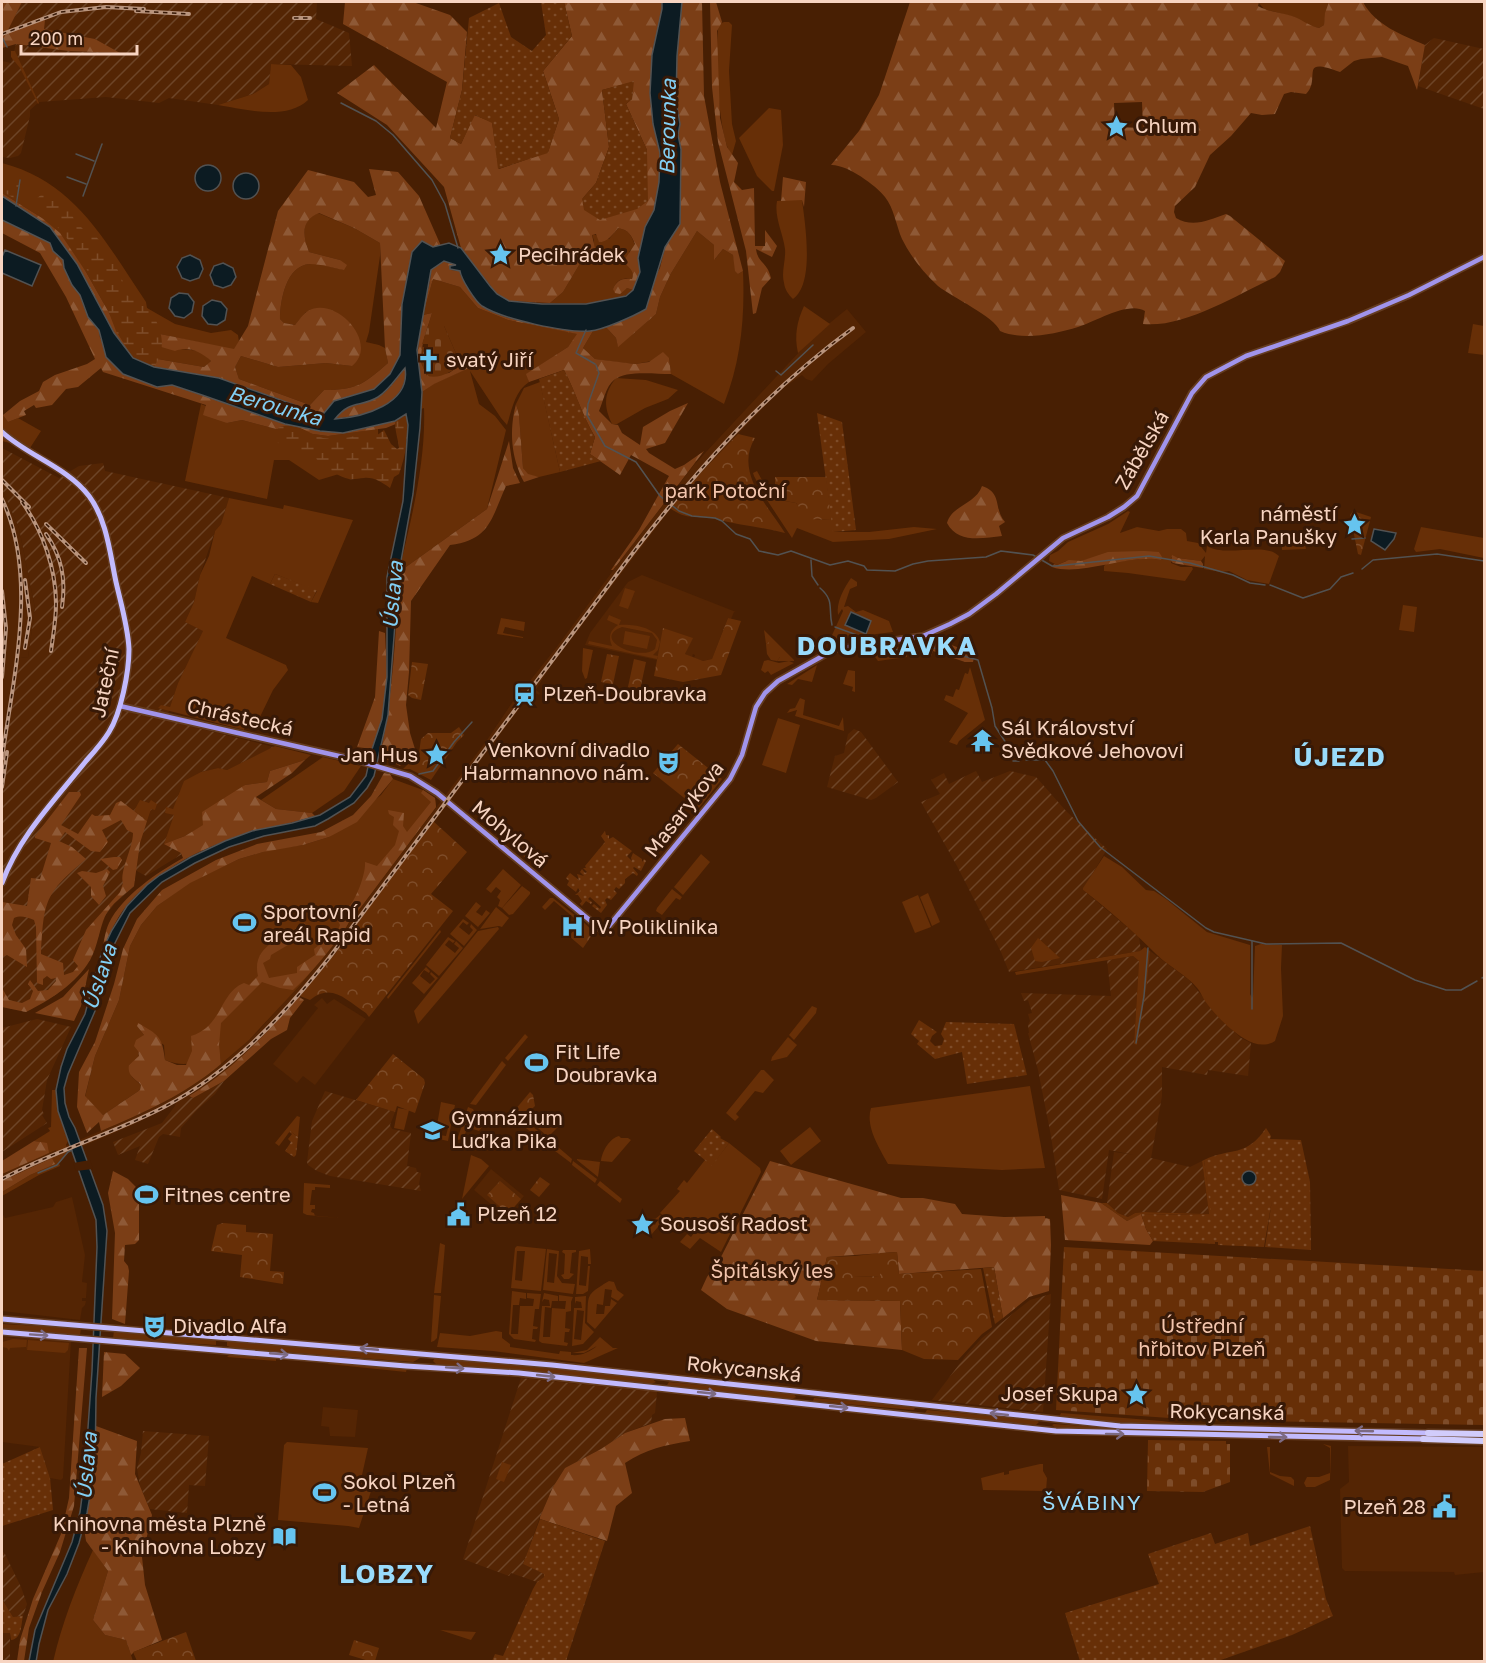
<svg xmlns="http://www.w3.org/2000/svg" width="1486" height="1663" font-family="'Golos Text',sans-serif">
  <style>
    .built { fill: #542504 }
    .industrial { fill: url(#industrial-furrows) }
    .grass { fill: #672f07; fill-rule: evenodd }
    .forest { fill: url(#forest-firs); fill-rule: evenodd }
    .wetland { fill: url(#wetland-marsh) }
    .cemetery { fill: url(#cemetery-stones) }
    .park { fill: url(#park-crowns) }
    .garden { fill: url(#garden-dots) }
    .water { fill: #0c1b22; stroke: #525252; stroke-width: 1.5; fill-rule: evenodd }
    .pier { fill: #481f03 }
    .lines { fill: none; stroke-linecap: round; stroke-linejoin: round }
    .stream { stroke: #525252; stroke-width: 1.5 }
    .secondary-casing { stroke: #643c21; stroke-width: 8 }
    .primary-casing { stroke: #643c21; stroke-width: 8 }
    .trunk-casing { stroke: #643c21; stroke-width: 9 }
    .secondary { stroke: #a194eb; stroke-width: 4.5 }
    .primary { stroke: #c2bafd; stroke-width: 5 }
    .trunk { stroke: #d1ccfb; stroke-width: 6 }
    .rail-casing { stroke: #b9947d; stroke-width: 4 }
    .rail { stroke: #371907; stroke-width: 1.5; stroke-dasharray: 4.5; stroke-linecap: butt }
    .oneway { stroke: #7c6a82 }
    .labels { text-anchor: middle; stroke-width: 6; stroke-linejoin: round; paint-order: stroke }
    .poi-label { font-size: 20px; fill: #f7d4c1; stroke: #371907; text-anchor: start }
    .street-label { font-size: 20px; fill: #f7d4c1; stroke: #371907 }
    .park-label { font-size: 20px; fill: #f3c5ad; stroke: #371907 }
    .water-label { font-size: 21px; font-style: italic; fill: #82cff4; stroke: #371907 }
    .neighbourhood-label { font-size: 21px; letter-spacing: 1.5px; fill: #99dbfb; stroke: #371907 }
    .district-label { font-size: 26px; font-weight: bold; letter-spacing: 1.5px; fill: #99dbfb; stroke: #371907 }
  </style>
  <defs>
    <pattern id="industrial-furrows" width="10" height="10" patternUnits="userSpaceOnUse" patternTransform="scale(1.5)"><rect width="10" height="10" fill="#542504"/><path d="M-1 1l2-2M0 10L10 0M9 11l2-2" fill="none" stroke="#6d4427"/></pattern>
    <pattern id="forest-firs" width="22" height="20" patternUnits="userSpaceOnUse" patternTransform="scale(1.5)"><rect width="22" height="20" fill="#7b3e16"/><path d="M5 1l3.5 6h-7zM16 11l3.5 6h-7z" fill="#8e5936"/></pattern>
    <pattern id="wetland-marsh" width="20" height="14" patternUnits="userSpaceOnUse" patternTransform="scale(1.5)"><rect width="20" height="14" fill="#672f07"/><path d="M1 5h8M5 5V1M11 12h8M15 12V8" fill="none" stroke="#7e4c29"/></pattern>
    <pattern id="cemetery-stones" width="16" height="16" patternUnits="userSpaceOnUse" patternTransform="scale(1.5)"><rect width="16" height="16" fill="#672f07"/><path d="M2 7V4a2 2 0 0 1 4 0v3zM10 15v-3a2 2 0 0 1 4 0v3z" fill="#7e4c29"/></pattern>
    <pattern id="park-crowns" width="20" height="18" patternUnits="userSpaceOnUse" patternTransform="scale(1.5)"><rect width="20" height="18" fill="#672f07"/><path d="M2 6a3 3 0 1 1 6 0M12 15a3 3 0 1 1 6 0" fill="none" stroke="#7e4c29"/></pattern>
    <pattern id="garden-dots" width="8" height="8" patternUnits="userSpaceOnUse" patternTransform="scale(1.5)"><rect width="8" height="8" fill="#672f07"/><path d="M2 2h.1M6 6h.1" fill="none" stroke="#7e4c29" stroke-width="1.8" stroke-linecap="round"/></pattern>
  </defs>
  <rect width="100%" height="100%" fill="#481f03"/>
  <g class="built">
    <polygon points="847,309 866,332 828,364 812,381 806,379 802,375 779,391 688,486 549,668 536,690 540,693 539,695 534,692 528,697 335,954 259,1042 213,1082 189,1096 130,1126 2,1181 2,1174 8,1170 131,1118 181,1092 224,1062 259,1030 324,956 346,928 352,915 355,915 487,740 526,682 529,682 556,648 632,545 693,466 815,335"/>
    <polygon points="2,489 19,528 35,608 28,658 20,657 15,681 2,774"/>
    <polygon points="642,575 736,612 734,612 731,619 728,618 712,659 703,661 694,658 695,655 693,654 692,657 685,654 692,638 664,629 657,660 585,645 590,633 628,582"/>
    <polygon points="322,998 327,1004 334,999 366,1019 315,1085 303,1076 297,1083 273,1064 318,1008 314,1005"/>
    <polygon points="491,1169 524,1196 506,1217 474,1190"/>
    <polygon points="72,1197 85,1255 82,1282 87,1283 86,1298 82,1298 82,1301 86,1301 85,1305 82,1308 80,1320 2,1311 2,1213 5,1218 53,1207 56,1202"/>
    <polygon points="2,1337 71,1341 63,1478 61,1480 50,1478 40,1447 2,1442"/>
    <polygon points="323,1407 358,1410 355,1437 330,1436 329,1427 321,1426"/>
    <polygon points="1348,1446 1484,1447 1484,1572 1455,1575 1454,1572 1345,1571 1342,1568 1340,1489 1349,1482"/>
  </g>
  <g class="industrial">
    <polygon points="22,2 317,2 316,19 349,33 352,66 271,64 269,84 253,94 218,105 169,98 159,103 106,97 39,102 30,110 30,116 21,153 18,156 10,158 2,157 2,61 11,63 16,44 68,51 118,53 95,39 44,29 44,20 7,30"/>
    <polygon points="1434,38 1484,49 1484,109 1418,86 1425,45"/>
    <polygon points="2,448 59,478 79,466 103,463 105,471 229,498 221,524 215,531 200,575 194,602 185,622 204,631 178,683 166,720 274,747 227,770 218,768 201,772 173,809 165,812 174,815 182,854 146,876 135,870 134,886 115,903 106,914 90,960 57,994 26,1012 2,1007 2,774 15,681 20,657 28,658 35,608 19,528 2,489"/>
    <polygon points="854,729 861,732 898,782 876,798 871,800 827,787 835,756 844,753 848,734"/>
    <polygon points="976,771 982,782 1010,771 1036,777 1067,812 1107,849 1083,890 1139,937 1141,951 1009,972 1001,952 957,866 921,802 940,794 931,780 944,773 949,784"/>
    <polygon points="1150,951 1189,980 1220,1018 1241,1038 1251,1043 1248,1076 1208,1070 1207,1075 1162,1067 1162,1096 1151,1158 1190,1167 1202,1161 1209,1214 1144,1212 1135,1213 1128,1217 1118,1213 1107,1203 1114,1152 1135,1155 1109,1150 1102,1199 1059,1190 1051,1136 1038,1070 1028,1033 1029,1033 1028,1025 1030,1021 1028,1014 1032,1013 1028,1000 1024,1001 1021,993 1111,996 1107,960 1133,956 1139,961 1134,1044 1147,982"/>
    <polygon points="37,1019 71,1027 47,1080 42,1110 44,1114 42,1115 47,1123 2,1152 2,1028"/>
    <polygon points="224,1081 215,1094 197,1110 181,1128 180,1137 163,1134 159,1137 148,1164 135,1160 140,1146 118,1155 113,1142 162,1123 175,1106 176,1102 187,1096 193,1098"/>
    <polygon points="325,1091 395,1112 390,1125 392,1129 411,1133 407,1166 416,1168 417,1172 421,1173 419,1184 421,1191 330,1176 317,1171 308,1165 307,1162 312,1121"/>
    <polygon points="1051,1294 1043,1412 932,1400 967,1354 982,1338 1030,1300"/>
    <polygon points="521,1378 657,1392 655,1413 652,1415 651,1423 625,1433 601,1449 565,1468 553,1487 540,1517 523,1564 544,1574 544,1577 537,1582 511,1573 509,1576 463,1559"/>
    <polygon points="143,1431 209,1436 205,1486 189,1485 187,1513 150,1509 140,1486 137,1468 141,1453"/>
    <polygon points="2,1551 5,1554 21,1587 27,1604 23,1616 13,1617 2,1599"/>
    <polygon points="2,1633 10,1633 10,1661 2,1662"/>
  </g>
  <g class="grass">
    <path d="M1258 2H1329C1329 8 1325 15 1324 25L1319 28 1306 25 1294 17 1264 9Z"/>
    <path d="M724 22H729L732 25 729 71 732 124 736 141 732 155C718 140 714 44 719 24Z"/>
    <polygon points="11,51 15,51 39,103 38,104 20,68 11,57"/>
    <path d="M271 64 291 65 301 77 308 100C286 121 244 109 218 105L253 94 269 84Z"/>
    <polygon points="769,108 781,110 783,145 774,191 772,191 757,176 739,138"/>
    <path d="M2 163C76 182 106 243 146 302L147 308 175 324 211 333 231 330 238 335 239 342 234 350 160 334 181 349 201 351 211 361 204 367 140 356 125 341 86 272 42 218 2 193Z"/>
    <path d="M796 199 802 200C805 223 815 284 793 299 788 294 785 290 784 283 781 272 786 260 785 249 783 233 774 217 777 201Z"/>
    <path d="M318 213 354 228 380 243V256L369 332 366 342 379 345 385 348 388 363C364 384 357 390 324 390L310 405 239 379 235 367 241 356 278 367 326 363 352 366 306 312 295 325 284 323 280 319C280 301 286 265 310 264 320 263 333 268 344 270L340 260 309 252C303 236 300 221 318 213Z"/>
    <path d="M618 228C629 230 631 235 635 245L629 252 633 275 632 279C622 277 617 280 613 289L622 290 627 288 633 290C614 308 574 303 550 303L563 292 582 260H589L594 241 592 234 609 239Z"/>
    <path d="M697 231 714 245 715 259 723 249 733 255 738 274 743 271C745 317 741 361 724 404L671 374 669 358 635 364 616 362 595 359 583 348 593 331 605 326 616 338 618 346 656 314 660 297 670 275Z"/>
    <path d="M433 279 460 287 478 308 508 320 578 334 568 347 527 374 529 382C515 391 512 409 507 425L501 418 470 371 479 404 495 416 506 430 487 509 399 572C411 519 426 463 424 408L421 409 422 392 433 384 468 368 461 365 444 326H428L432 313 423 315Z"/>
    <path d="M804 306 830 324 798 353C794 336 797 321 804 306Z"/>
    <polygon points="1473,324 1484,326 1484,355 1468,353"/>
    <path d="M616 378 646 380 678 390 668 399 645 408 617 424H612C604 407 603 394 616 378Z"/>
    <polygon points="540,382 560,472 539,477 528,475 523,468 519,415 516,404 524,388"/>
    <polygon points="201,404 206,406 227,423 242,420 276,429 328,436 378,429 379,462 319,480 289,460 274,460 267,499 185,481"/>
    <polygon points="2,413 8,422 18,418 41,431 30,448 2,441"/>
    <path d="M757 471 768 491 775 492V499L796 503C811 520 807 519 832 520L834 532H869L914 527 937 529 889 539 833 542 797 528 792 538 765 497 754 476 753 473Z"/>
    <polygon points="229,498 283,509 284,505 353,520 318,603 311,602 317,591 275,574 270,584 252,576 226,638 286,665 288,670 273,690 259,719 243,723 223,719 245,724 244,730 158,708 161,705 170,707 178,683 203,631 185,622 194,602 200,575 209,556 215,531 221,524"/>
    <path d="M1128 511 1130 512 1120 533 1137 527 1159 531 1167 529H1181L1186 533 1187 541 1198 543 1206 553 1207 546C1227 558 1264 541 1279 556L1270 581 1269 584 1247 580 1229 571 1221 572 1204 569 1205 556 1201 561 1171 557V563L1181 567H1192L1193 569 1185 581 1128 573 1104 571V566L1107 563 1148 558 1161 560 1159 552H1113L1078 562 1066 561 1057 565 1049 561 1050 555 1058 551 1068 542 1108 524Z"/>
    <polygon points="1421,527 1484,538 1484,558 1440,549 1416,552 1414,549"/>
    <polygon points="1281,531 1303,533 1306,549 1282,550"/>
    <path d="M851 578 857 582V586L850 589 844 607 848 606 856 612 863 610 889 621 893 632 852 637 828 644 843 611 842 609 838 615C836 602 844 588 851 578Z"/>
    <polygon points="625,588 635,591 628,609 619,606"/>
    <polygon points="1403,605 1417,607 1414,632 1399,630"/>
    <path d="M609 615 621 620 619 625C633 624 656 627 660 642L658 650 653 655 658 656 657 659 588 644 589 641 612 646C608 637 610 630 618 625L607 620ZM622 627 652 633 657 640 655 649C640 662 590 639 622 627Z"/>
    <path d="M501 618 525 622 523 638 497 634ZM505 627 524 631 523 637 503 633Z"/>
    <polygon points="764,630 794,660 794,661 777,661 780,657 771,642 766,644"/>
    <polygon points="625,631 650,636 647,649 623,644"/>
    <polygon points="906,646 907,657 878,661 870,650"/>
    <polygon points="583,648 593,650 587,678 585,679 582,671"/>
    <polygon points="768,660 779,663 789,661 794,663 771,675 768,671 765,673 761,670 764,661"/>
    <polygon points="817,665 812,682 798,679 792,685 787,684"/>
    <polygon points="970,667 985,720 959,741 957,745 949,742 968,713 944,700 946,695 953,697 956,689 959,690 965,673 968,674"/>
    <polygon points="848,670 855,671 855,692 852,691 853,687 843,684"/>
    <polygon points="800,698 805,700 803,715 839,726 843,717 844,731 795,716 797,710 787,713 790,709 795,708"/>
    <polygon points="778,718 800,725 786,773 762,765"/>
    <polygon points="275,746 311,755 305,760 270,771 267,782 245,785 204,825 185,836 164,844 174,815 165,813 166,807 173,809 184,781 201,772 218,768 227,770"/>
    <polygon points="323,757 361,766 344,791 312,813 276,809 261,800"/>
    <path d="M393 779 423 790 435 798 436 807 355 915H352L346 928 301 984 249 1040 221 1064 220 1055C199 1061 186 1069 165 1060L164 1045 137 1026 144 1035 138 1051 139 1057 129 1065 132 1077 141 1085 140 1090 103 1115 85 1097 95 1056 119 1000 130 946 141 925 157 906 190 882 239 859 273 849 303 845 329 837 381 795Z"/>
    <polygon points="140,800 149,803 151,800 157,804 155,810 151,809 147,821 134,811"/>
    <polygon points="522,842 546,859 538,868 516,850"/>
    <polygon points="701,854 710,862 683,895 674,887"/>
    <path d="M1104 856 1122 867 1146 890 1154 891 1166 899 1207 932 1250 945V994L1252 998 1253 996 1255 946 1261 944 1282 945 1281 968 1283 1016 1275 1041C1266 1047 1254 1045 1245 1039 1231 1031 1215 1015 1205 1001 1203 998 1201 993 1198 989 1187 975 1169 967 1156 954 1133 931 1109 910 1083 890V888Z"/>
    <polygon points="503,869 521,885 502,908 498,906 500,900 497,897 501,891 496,887 491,893 486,889"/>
    <polygon points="522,886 530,892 530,894 513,914 509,915 502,908"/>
    <polygon points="672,889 682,897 680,900 676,898 662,915 656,911 657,908"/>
    <polygon points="928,893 940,922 932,926 920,897"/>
    <polygon points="918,895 931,927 915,933 902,902"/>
    <polygon points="550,898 553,898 582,921 580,923 554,901 545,910 542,907"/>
    <polygon points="476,902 481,906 476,912 482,916 486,910 490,913 478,927 465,916"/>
    <polygon points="496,907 509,918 502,927 499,926 480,929"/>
    <polygon points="463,919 469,923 467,925 463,922 459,927 469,935 473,930 470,927 471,924 477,930 464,946 450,934"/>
    <polygon points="498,927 499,929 418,1024 414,1011 478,931"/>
    <polygon points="440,930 441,932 388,999 387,997"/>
    <polygon points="448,937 455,941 453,943 449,940 445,945 455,953 459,948 454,944 456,941 463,948 439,976 426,965"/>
    <polygon points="1038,938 1060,958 1042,962 1035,961 1031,948"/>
    <polygon points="1145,947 1150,951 1147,982 1137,1045 1134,1044 1139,961 1133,956 1016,975 1015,972 1140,951"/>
    <polygon points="426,967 430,971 429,973 424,970 420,976 430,984 435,979 430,974 431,972 438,978 424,994 412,983"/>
    <polygon points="812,1006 817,1008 816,1013 794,1040 789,1035"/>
    <polygon points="525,1034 528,1037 508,1061 505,1058"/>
    <polygon points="788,1037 797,1045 787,1057 771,1061 772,1057"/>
    <polygon points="502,1061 506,1065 476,1105 470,1104"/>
    <polygon points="761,1070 764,1070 774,1080 763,1093 755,1091 736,1114 739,1117 735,1121 726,1113"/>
    <path d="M1030 1086 1045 1168 1002 1170 888 1164C880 1149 865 1127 871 1108Z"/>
    <polygon points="52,1090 56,1090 58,1111 68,1141 66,1145 68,1153 59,1163 60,1166 39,1175 2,1196 2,1192 30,1175 54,1164 52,1158 58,1155 56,1150 49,1153 40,1142 34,1141 50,1131 48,1128 51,1127"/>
    <polygon points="441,1102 455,1105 448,1141 424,1136 424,1132 431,1133 433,1136 434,1134 446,1136 448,1128 437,1125"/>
    <polygon points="468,1107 473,1109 474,1111 463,1139 457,1140"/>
    <polygon points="398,1108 409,1110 404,1130 394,1128"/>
    <polygon points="475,1114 486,1122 479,1131 470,1128"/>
    <polygon points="297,1116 300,1117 298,1137 290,1131 279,1146 275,1143"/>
    <polygon points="529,1120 561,1123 561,1124 548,1137"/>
    <polygon points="526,1121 548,1139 545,1143 522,1125"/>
    <polygon points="810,1127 821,1141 791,1165 780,1151"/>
    <path d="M619 1136 621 1138H628L631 1140 612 1162 601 1161C602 1151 610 1138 619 1136Z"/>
    <polygon points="551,1141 572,1159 571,1163 547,1145"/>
    <polygon points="729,1143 760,1168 761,1172 721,1252 700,1238 690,1249 680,1242 687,1234 691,1237 700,1225 691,1217 681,1230 660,1213 680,1191 677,1189 684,1180 687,1183 705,1160 712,1165"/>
    <polygon points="471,1155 481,1159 489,1166 462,1199"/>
    <polygon points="577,1159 600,1162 598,1177 577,1160"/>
    <polygon points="1204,1160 1212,1215 1142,1214 1127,1221 1101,1203 1107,1203 1118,1213 1128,1217 1135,1213 1144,1212 1209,1214 1202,1161"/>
    <polygon points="573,1161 597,1179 595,1183 572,1165"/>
    <polygon points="600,1181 622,1199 620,1203 597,1185"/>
    <polygon points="304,1183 330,1185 330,1188 315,1187 315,1190 312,1190 310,1205 315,1205 315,1209 312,1209 311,1212 314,1213 315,1216 340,1218 307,1215 303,1213"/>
    <polygon points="660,1215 665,1219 651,1235 644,1229 650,1221 655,1225 657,1221 653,1218 655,1219"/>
    <polygon points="440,1243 445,1245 441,1293 434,1293"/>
    <path d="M517 1246 546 1249 541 1291 511 1288 515 1248ZM517 1251H525L522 1281 515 1280Z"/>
    <path d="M547 1249 559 1251 557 1276 562 1283 575 1284 573 1294 543 1290ZM549 1253 557 1254 554 1283 547 1282Z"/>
    <polygon points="590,1249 591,1264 588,1264 588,1257 581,1256 579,1285 586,1286 588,1266 590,1266 588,1291 583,1294 576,1294 579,1251"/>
    <polygon points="563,1250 576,1250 576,1252 572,1253 570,1273 574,1274 569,1279 564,1279 561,1275 564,1274 565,1254 562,1252"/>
    <polygon points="880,1253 880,1276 854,1277 854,1256"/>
    <path d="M609 1281 614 1282 617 1290 624 1295 618 1301 611 1297 612 1290 605 1289 603 1305 597 1304 596 1314H604L605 1306H610L611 1299 617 1303 595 1329 587 1322C589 1294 584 1296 609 1281Z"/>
    <polygon points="512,1291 526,1293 526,1299 520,1298 519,1305 513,1305 511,1334 518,1334 520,1306 533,1306 534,1299 527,1298 527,1293 541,1294 539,1309 535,1309 533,1326 538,1327 537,1329 533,1329 532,1339 536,1340 535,1342 514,1339 509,1334"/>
    <polygon points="544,1293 558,1296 558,1301 552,1301 551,1308 545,1307 543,1337 550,1337 552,1308 565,1309 566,1301 559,1301 559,1295 573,1297 571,1302 571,1311 566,1312 565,1328 570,1329 569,1332 565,1332 564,1342 568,1343 567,1346 542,1343 539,1341 542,1306 550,1306 549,1300 544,1299 542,1302"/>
    <polygon points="434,1295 441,1296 437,1338 434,1341 431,1342"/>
    <path d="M586 1296 585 1323 594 1332 583 1344 572 1346 574 1308H582L581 1302 576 1301 575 1304V1297ZM577 1310 584 1311 581 1340 574 1339Z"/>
    <polygon points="2,1324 81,1328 80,1335 2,1329"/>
    <polygon points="114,1331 211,1338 216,1341 216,1345 117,1339 113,1338"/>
    <path d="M496 1331 502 1332V1338L510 1344V1347L559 1354 560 1351 571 1352V1355C582 1356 589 1352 597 1346L584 1353H572L587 1350 600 1337 613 1348H618L584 1363 493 1351 437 1347 440 1333 470 1336Z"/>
    <polygon points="13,1339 27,1340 26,1351 26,1347 10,1348 9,1351 7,1348 2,1347 2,1349 2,1342"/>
    <polygon points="28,1340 69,1343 68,1350 65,1353 27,1350"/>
    <polygon points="227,1342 258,1342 415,1355 420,1358 413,1362 233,1348 227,1346"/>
    <polygon points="231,1353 276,1356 276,1361 227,1357"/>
    <polygon points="435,1358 651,1378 656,1382 651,1384 436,1364 433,1361"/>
    <polygon points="329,1362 407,1368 406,1372 328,1364"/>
    <polygon points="489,1372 656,1390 657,1392 489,1374"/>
    <polygon points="669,1382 794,1394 796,1397 792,1399 669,1386 667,1385"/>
    <polygon points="814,1398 913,1406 915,1409 913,1410 813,1401"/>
    <polygon points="927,1410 1036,1420 1039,1422 1036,1425 926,1414 925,1413"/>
    <polygon points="1061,1413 1162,1421 1184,1424 1175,1426 1126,1424 1059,1417"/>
    <polygon points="1054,1424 1146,1430 1325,1432 1330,1435 1073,1430 1056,1428 1052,1425"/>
    <polygon points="287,1442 368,1448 362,1475 375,1479 359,1528 348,1526 278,1520 284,1445"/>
    <polygon points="1323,1444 1331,1446 1330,1480 1315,1487 1306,1487 1304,1483 1307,1477 1319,1477 1330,1473 1330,1448"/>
    <polygon points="1267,1447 1270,1447 1270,1472 1280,1476 1291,1477 1294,1480 1294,1486 1270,1474"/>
    <polygon points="502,1462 511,1465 504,1482 496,1479"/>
    <polygon points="1040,1464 1043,1464 1043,1471 1047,1478 1046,1491 983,1490 981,1478 1004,1472 1004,1475 1009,1474 1009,1471"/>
    <path d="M93 1550 108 1571 93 1620 105 1635 126 1640 133 1661 53 1662C62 1623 76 1587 93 1550Z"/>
    <polygon points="440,1630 476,1632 471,1640"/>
  </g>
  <g class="forest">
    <polygon points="2,2 22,2 8,30 45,20 44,29 95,39 120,53 68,51 16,44 2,48"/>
    <path d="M345 2H413L450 15 467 32 462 90 450 138 461 144 474 115 492 122 499 169 548 152 559 119 543 71 572 36 564 2H662V9L652 55 653 124 660 153 659 182 654 210 645 227 638 258 640 272 633 290 627 288 620 294 615 293 613 289C617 280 622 278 632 279 635 271 629 267 623 262L635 244C631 235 629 230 618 228 613 234 608 242 599 242L596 234 592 235 596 253 593 259 582 260 563 292 550 303 509 301 497 294 461 248 444 187 387 125 337 93 374 65 436 128 447 82 343 24ZM633 82 632 99 626 104 647 150 582 199 596 183 609 147 602 90Z"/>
    <polygon points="682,2 702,2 704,96 720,182 743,271 738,274 735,271 733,255 723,249 714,260 714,245 697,231 670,275 660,297 656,314 618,347 616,338 605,326 630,318 660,268 665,247 680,224 681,149 678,135 680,124 676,102 677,56"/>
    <path d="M710 2H716L722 22 717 31 720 118 727 147 738 163 734 182 742 190 754 188 755 246H765V230L777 246 772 257 756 249C758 264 767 261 771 278L762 288 756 313 753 314 746 251 718 142 712 87Z"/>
    <path d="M910 2H1259L1258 6C1268 12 1281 12 1292 16 1301 19 1309 26 1319 28L1324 25 1325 13 1329 2H1363C1375 25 1402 35 1425 45L1417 90 1408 66 1382 57 1361 59 1354 61 1340 72C1297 56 1322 78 1306 94L1291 92 1284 94 1275 114 1262 115 1251 113 1231 136 1210 155 1195 187 1175 206 1174 212 1176 218C1193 228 1209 220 1226 214L1230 216 1285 261 1280 272 1275 277C1238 294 1185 328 1143 324L1145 311C1128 301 1095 322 1078 327 1055 334 1023 341 1000 331 995 317 952 297 938 286 923 272 911 257 902 239 896 225 894 208 885 197 876 185 846 164 831 165L859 131 879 95ZM1142 102 1143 128 1115 127 1114 103Z"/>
    <path d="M369 169 398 172 419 196 441 246 412 252 400 355 390 374 374 389 334 401 324 413 320 414 219 378 154 367 133 358 114 333 77 264 50 227 2 196V193L42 218 60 233 86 272 125 341 140 356 204 367 211 361C200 351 188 346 175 351L158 346 160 334 234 349 248 326 278 211 308 170 354 182 368 197 376 195ZM319 213 354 228 380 243 385 348 388 363C364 384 357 390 324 390L310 405 239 379 235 367 241 356 278 367 326 363 352 366C380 344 336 295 308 311 303 314 299 320 295 325L284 323 280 319C280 301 286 265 310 264 321 264 333 268 344 270L347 265 340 260 309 252C303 236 300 221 319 213Z"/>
    <polygon points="783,177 806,182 804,207 802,200 781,201"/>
    <polygon points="2,220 50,243 58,256 63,260 64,268 72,285 80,295 85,310 99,330 100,338 157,387 172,385 285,424 320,431 343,433 395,421 403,421 386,428 328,436 276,429 242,420 227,423 203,415 206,405 103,372 101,368 78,387 66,389 52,405 36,408 34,405 24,411 26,415 8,422 3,415 20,401 39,391 43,382 55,375 87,364 95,359 66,297 40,253 2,233"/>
    <path d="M444 261 457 266 451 270 460 271V274C466 284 472 298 481 305 503 323 565 330 593 331L583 348 595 359 635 364 649 362 663 352 669 358 671 374C655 374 625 370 614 380 606 386 603 402 599 411L612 424 618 425 622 433 640 445 643 427 670 411 688 403 665 443 646 449 649 453 675 469 684 465 704 451 613 570H611L639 530 669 476 631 455 620 475 590 454 595 437C582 415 576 393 564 370L529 382 526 374 568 347 577 334 508 320 478 308 460 287 433 279 423 315 432 313C426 334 415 355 427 376L449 373 461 365 469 368 434 384 422 392C415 359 418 334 425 302 427 291 431 282 431 270Z"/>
    <path d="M406 367C407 407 366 415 334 419 352 399 363 408 380 396 390 389 398 377 406 367Z"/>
    <path d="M516 404 519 415 523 468 528 474 539 477 524 482C511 458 509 430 516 404Z"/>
    <path d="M509 441 513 468 520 483 506 486C491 519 490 540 450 545L411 601 409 672 406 705 410 733 415 749 400 766 380 756C393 695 396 634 399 572L487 509Z"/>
    <path d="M982 486C1003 493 993 508 1005 522L999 526 1002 536C983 538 958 544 947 523 952 505 976 504 982 486Z"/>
    <path d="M1144 551 1159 552 1162 557 1161 560C1129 553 1081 577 1052 567L1054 564 1057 565 1069 560 1081 561 1108 552Z"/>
    <polygon points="1172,555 1178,558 1201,561 1203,564 1203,568 1173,563 1171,561"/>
    <polygon points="379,631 385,633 387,677 382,719 372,749 357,747 375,697"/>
    <polygon points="932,638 968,651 974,657 973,662 965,662 933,651 931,656 928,654 929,642"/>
    <path d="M305 760 292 773 256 797 276 809 312 813 315 816C285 825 255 831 226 841 188 854 139 883 118 918 112 928 107 940 102 951 104 942 105 931 109 923 122 896 158 872 183 858L181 853 164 844 185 836 203 825 202 812 245 785 267 782 270 771Z"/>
    <path d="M384 773 390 774 393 779 357 822 329 837 303 845 263 852 239 859 190 883 157 906 141 925 130 946 119 1000 95 1056 85 1096 103 1115 140 1090 141 1085C135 1078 127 1076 129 1065L139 1056 138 1051 134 1046 136 1040 144 1035 137 1026 138 1023C158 1035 162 1035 165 1060L177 1065H186L192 1051 191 1036C222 1027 220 992 244 983L249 985 258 976C251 946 282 938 305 923L308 933 271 955 270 959 263 963 269 978 297 973V967L315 955 314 949 338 930 340 925 335 915C340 912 347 908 351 904 358 895 366 872 365 862L377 866 395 845 399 831 393 825 394 817 389 814 388 810 404 813 403 826 407 832 431 802 421 793 423 790 435 798 436 807 355 915H352C348 931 307 978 293 990L280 988 262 982 221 1023 219 1045 221 1064C186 1094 143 1113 101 1131L99 1122 87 1133 77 1107 79 1072 95 1042 114 984 123 949 137 919 162 890 216 860 257 844 321 832 353 815 371 796Z"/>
    <path d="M69 792H80L81 795 61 825 78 834 92 814 95 816 110 815 116 803 121 801 147 821 140 843 134 886C124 895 111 904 105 916 99 930 98 946 90 960 76 984 50 1000 26 1012L2 1007V988L9 1000 22 1003 30 999 33 991 28 984 30 980 38 991 48 990 56 981V978L51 979 47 976 43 979V985L37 983 36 927 34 920C26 917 21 915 14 918L12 925 16 935 26 949 27 967 7 955 2 957V964V902L27 906 31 878 40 879 51 843 35 838V836ZM121 820 127 830 133 833C133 848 119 872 123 883L120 892 86 930 73 960 78 966 73 972 64 975 63 963 41 954C44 901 44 894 86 859L72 847 59 841 65 832 91 851 100 852 108 842 102 830Z"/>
    <polygon points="114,857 120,857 122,860 117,869 113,870 100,859"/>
    <polygon points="107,869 110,872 103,886 106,896 99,905 91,896 91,887 77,873 82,871 96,873"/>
    <polygon points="89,969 81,1006 74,1021 35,1013 63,997"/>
    <path d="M299 997 304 1000 290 1018 287 1030 271 1039 224 1081 193 1098 189 1096C233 1070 265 1035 299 997Z"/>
    <polygon points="34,1141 47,1143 49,1153 2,1174 2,1161"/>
    <polygon points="52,1158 55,1164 30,1175 2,1192 2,1181"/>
    <polygon points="770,1161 901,1198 923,1198 955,1204 962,1214 1004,1217 1045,1216 1045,1218 1050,1219 1051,1245 1049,1291 1029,1297 1003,1318 994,1267 899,1274 897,1252 827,1257 817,1300 900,1301 902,1350 816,1341 727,1309 701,1290 707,1277 721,1257"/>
    <polygon points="113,1171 128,1179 139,1190 139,1240 135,1244 125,1245 124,1261 128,1266 129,1271 125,1324 112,1319 115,1233 108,1193"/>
    <polygon points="1061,1195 1101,1203 1127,1221 1141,1214 1146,1229 1153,1241 1150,1245 1065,1240"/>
    <polygon points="79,1348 87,1348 74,1506 60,1552 42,1592 29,1628 24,1661 17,1661 20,1640 33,1599 61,1534 69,1498"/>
    <polygon points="104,1352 125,1354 140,1368 121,1386 102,1397"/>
    <path d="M685 1418 690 1441C665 1445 646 1449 625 1463L632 1493 616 1506 607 1541 540 1519V1517L553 1487 565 1468 601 1449 625 1433 665 1419Z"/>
    <polygon points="96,1426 137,1441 135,1474 152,1515 142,1557 145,1585 162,1640 134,1652 131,1655 126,1640 105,1635 93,1620 108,1571 86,1541 84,1528 92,1487"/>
  </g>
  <g class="wetland">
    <polygon points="7,180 9,183 17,181 19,185 15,199 2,191 2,182"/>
    <path d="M41 195C65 196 68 214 83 229 87 232 92 233 95 236 106 245 125 281 127 295 132 298 139 301 144 305 161 321 169 347 154 367L133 358 116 331 104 300 74 247 55 224 54 216 51 212H39L35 208 36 199Z"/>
    <path d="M407 414C409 435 406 455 399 474L394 477 390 488C381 482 374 477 364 478 359 478 353 480 349 479 330 475 317 455 300 450 287 446 285 452 275 439L278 428C296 420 307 434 323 438 335 440 351 437 363 435L376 448V436L384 430 391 444 397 449 399 448C398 438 395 432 395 421Z"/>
  </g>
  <g class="cemetery">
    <path d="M428 326H444L461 365C450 372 441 379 427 376L421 363 422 347H428V344H422Z"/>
    <polygon points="1064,1247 1484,1271 1484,1425 1198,1420 1056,1410"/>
    <polygon points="1148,1440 1226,1441 1226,1444 1230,1444 1230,1482 1203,1492 1147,1491"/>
  </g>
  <g class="park">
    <path d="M738 434 755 438C734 472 768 506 785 533 762 527 738 525 715 519 698 515 687 521 670 508L689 485Z"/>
    <polygon points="775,477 826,477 832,520 808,519 796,503 775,499"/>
    <polygon points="1353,511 1371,517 1361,555 1358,554 1350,515"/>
    <polygon points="728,618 741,621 721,675 683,682 654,676 663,628 693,638 685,654 703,661 712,659"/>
    <polygon points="771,641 780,651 780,657 777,661 771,660 767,654 766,644"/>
    <polygon points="607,654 619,656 613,684 601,682"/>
    <polygon points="634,659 646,662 640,690 628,687"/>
    <polygon points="412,662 428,664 421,700 412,698 408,695"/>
    <polygon points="459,727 464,735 457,742 431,780 410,769 403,769 419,753 421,739 428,733 451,733"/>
    <polygon points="678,744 722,779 698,809 653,773"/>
    <path d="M433 821 467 852 431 894 453 911 369 1017 366 1013C346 1000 332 982 310 1000L300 996 335 954Z"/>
    <polygon points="582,921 594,932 583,948 569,936"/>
    <polygon points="393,1054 424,1079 425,1083 415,1113 397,1106 395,1112 356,1100"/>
    <polygon points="530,1092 533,1095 535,1106 523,1117 515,1110"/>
    <polygon points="540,1177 550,1184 539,1197 530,1190"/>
    <polygon points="500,1181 521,1199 508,1214 487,1195"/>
    <polygon points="223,1223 246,1225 246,1232 273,1234 270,1271 284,1272 283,1284 240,1277 242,1255 211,1251 217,1225"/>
    <polygon points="897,1252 899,1274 981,1269 992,1327 982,1334 958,1360 924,1359 902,1350 900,1301 817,1300 827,1257 854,1256 854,1277 880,1276 880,1253"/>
    <polygon points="186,1632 196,1661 137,1661 133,1652"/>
    <polygon points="354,1640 379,1648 375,1661 369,1661 349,1655"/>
  </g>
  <g class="garden">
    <polygon points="541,2 564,2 572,36 543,71 559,119 548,153 498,169 492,123 475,115 461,144 450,138 462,90 469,18 499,3 511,37 532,51 546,35"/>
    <polygon points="634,81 632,99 626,104 647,150 648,201 637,209 600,220 584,210 582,199 596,183 609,147 602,90"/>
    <path d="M564 370C576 392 582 415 595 437L590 454 601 461 560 472 539 379Z"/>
    <polygon points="817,413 842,422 856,530 833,532"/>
    <polygon points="275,574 317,590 311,602 270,584"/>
    <polygon points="605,831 606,835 609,835 609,839 613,837 632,851 627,856 632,861 631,858 633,853 642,859 642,862 644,859 646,861 641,871 634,867 633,868 638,874 637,876 633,873 625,879 625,883 619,889 616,887 614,890 617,893 611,900 607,898 605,900 607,905 601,913 592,906 594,904 600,909 601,907 590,897 588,899 592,902 591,904 586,901 582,906 580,904 582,901 578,895 575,895 580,891 578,888 576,892 567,885 569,881 566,878 570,873 579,880 577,874 584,876 580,872 582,869 585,873 587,872 583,868 586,868 585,866 605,842 601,836"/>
    <polygon points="919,1020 937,1032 932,1036 930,1041 935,1046 942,1045 944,1039 941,1034 946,1022 1014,1024 1027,1075 967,1084 962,1052 935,1059 917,1044 919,1041 911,1034"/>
    <path d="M1266 1128 1271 1136 1270 1139 1301 1140 1310 1182 1311 1250 1265 1247 1272 1200 1264 1247 1218 1245V1242H1215V1244L1153 1241 1146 1229 1141 1214 1211 1215 1204 1160C1231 1147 1246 1158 1266 1128Z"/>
    <polygon points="712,1129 721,1137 720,1138 729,1143 712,1166 694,1151"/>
    <polygon points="290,1131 298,1137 296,1155 294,1157 285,1151 291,1142 288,1139 292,1134 289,1132"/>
    <polygon points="994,1267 1003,1318 995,1324 983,1268"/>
    <polygon points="40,1447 50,1478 53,1510 2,1526 2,1464"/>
    <polygon points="540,1519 605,1541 566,1661 492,1661 495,1654 503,1656 533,1589 537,1582 544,1577 544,1574 523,1564"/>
    <polygon points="1310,1526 1326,1599 1333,1616 1292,1635 1218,1661 1080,1661 1065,1613 1159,1584 1148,1554 1211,1533 1215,1544 1248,1533 1250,1546"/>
    <path d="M2 1599 13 1617 23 1616C21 1624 22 1639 11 1640L10 1633H2Z"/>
  </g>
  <g class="water">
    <path d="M662 2H682L677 56 676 102 680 124 678 135 681 149 680 224 665 247 646 309C634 316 603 330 590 331 566 333 502 319 482 306 475 301 461 279 460 271L450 269V266L456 265 444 261 431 270 417 350 422 392 420 428 413 494 399 572 388 715 374 776 367 788 354 803 328 819 315 826 264 836 229 847 195 863 162 882 130 913 112 949 95 1011 68 1074 64 1088 65 1103 69 1117 75 1128 103 1205 107 1231 96 1398 95 1467 87 1513 79 1543 67 1574 48 1610 39 1644 36 1662 29 1661 35 1630 72 1542 80 1512 83 1489V1465L87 1442 92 1371 97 1247 96 1220 58 1111 56 1090 61 1067 67 1049 85 1014 102 951 112 930 127 906 147 885 160 875 191 857 225 841 252 831 292 823 320 815 350 797 366 776 372 749 382 719 387 677V577L403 501 408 425 406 414 395 421 343 433 320 431 285 424 202 395 172 385 157 387 123 374 106 357 99 330 88 317 80 295 72 285 64 268 63 260 53 251 50 243 2 220V196L50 227 77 264 114 333 133 358 154 367 219 378 320 414 324 413 334 401 374 389 390 374 400 355 402 304 412 252 422 241 433 247 449 243 461 248 490 286 497 294 509 301 542 304H586L626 296 633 290 640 272 638 258 645 227 654 210 659 182 660 153 653 124 650 93 652 55 662 9ZM405 368C411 404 363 417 335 419 351 399 360 408 378 397 389 390 396 378 405 368Z"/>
    <circle cx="208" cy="178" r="13"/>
    <circle cx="246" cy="186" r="13"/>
    <polygon points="5,250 41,265 32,286 2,273 2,257"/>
    <polygon points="190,255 200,260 203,269 199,278 190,281 182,278 177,267 182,258"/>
    <polygon points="223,263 233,268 236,277 231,285 223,288 214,285 210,275 214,266"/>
    <polygon points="179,293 188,294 194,302 192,312 184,318 175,316 169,308 171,298"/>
    <polygon points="212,300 221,302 227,309 225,320 217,325 208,324 202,316 203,306"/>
    <polygon points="1374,529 1396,533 1394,539 1385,550 1371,541"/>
    <polygon points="851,612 871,621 866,634 845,625"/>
    <circle cx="1249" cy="1178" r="7"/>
  </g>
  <polygon class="pier" points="90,1160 93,1169 76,1171 73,1163"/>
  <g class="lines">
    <g class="stream">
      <polyline points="2,37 7,47"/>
      <polyline points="341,103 376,121 393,135 432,180 445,204 458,248"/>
      <polyline points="76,154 94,161"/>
      <polyline points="67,177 86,184"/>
      <polyline points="83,196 102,144"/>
      <polyline points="16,206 20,180"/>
      <polyline points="586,330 576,353 595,364"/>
      <polyline points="596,365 599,373 588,404 587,415 605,446 636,462 660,496 679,511 692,516 715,518 722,521 736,534 750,539 759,551 778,555 791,551 830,565 848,561 864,566 867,570 895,571 913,564 928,561 986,557 1001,551 1033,555 1052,566 1056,566 1149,556 1190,563 1233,575 1250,583 1265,585"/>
      <polyline points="776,371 781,375 813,345"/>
      <polyline points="1352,539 1365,538"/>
      <polyline points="811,560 812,576 818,585"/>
      <polyline points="1362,569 1373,560 1437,554 1484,561"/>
      <polyline points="1270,585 1303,598 1330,589 1341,577 1353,573"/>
      <path d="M820 588C835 601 828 608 832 625"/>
      <polyline points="835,627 857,635"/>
      <polyline points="930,647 978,660 992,708 995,726 1006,743 1011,756"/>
      <polyline points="875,649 883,651 903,649"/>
      <polyline points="1026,760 1045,760 1053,771 1078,821 1100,847 1206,928 1214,932 1266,944 1341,943 1415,980 1446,990 1461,990 1477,981"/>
      <polyline points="1013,761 1019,761"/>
      <polyline points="419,774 433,771 454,742 472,722"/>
      <polyline points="1252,941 1252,1009"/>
      <polyline points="1482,978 1484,977"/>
      <polyline points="1136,1043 1144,996 1148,948"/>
      <polyline points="38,1173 57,1165 68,1152 72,1150"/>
    </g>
    <defs>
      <polyline id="secondary" points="120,706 352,759 410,776 437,793 604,932 730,779 742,755 756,707 765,693 778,681 835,649 923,636 950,624 969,614 996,594 1063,538 1108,517 1124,507 1137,496 1192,393 1206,377 1246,356 1348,321 1409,295 1484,257"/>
      <g id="primary">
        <path d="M2 432C28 456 67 467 89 496 107 520 110 554 116 582 121 604 128 627 129 649 129 672 121 713 109 732 103 742 94 752 86 761 55 800 19 836 2 883"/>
        <polyline points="2,1319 552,1365 1120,1426 1428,1433"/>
        <polyline points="2,1332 406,1366 519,1373 1056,1431 1423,1439"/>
      </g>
      <g id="trunk">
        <polyline points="1428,1433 1484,1434"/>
        <polyline points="1423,1439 1484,1441"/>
      </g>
    </defs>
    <use href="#secondary" class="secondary-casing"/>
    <use href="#primary" class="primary-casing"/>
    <use href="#trunk" class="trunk-casing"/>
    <use href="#secondary" class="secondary"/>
    <use href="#primary" class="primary"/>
    <use href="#trunk" class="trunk"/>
    <defs>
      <g id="rail">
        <polyline points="136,11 189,14"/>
        <polyline points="294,18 310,18"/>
        <polyline points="2,34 61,12 106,7 144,9"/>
        <polyline points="2,480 29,507"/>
        <path d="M2 499C39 577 13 677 2 759"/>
        <path d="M22 502C43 531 56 569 56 604 56 620 53 636 51 651"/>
        <polyline points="46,524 86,563"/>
        <path d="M46 534C62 557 66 579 62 607"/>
        <polyline points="2,591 6,628 2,677"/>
        <polyline points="25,648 30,618 25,580"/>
        <polyline points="2,787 7,752"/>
        <path d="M2 1179C54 1151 112 1134 164 1107 231 1072 283 1016 329 958L632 554C696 470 767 391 853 328"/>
      </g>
    </defs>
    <use href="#rail" class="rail-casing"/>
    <use href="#rail" class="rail"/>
  </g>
  <defs><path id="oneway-shaft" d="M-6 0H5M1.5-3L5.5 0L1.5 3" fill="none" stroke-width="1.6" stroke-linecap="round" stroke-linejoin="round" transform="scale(1.5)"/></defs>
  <g class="oneway">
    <use href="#oneway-shaft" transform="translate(39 1335) rotate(4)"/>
    <use href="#oneway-shaft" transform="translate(369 1349) rotate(-175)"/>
    <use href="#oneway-shaft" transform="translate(279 1354) rotate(5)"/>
    <use href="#oneway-shaft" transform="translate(455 1368) rotate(4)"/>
    <use href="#oneway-shaft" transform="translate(546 1376) rotate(6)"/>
    <use href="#oneway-shaft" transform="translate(707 1393) rotate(6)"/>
    <use href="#oneway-shaft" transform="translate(839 1407) rotate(6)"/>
    <use href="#oneway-shaft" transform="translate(999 1414) rotate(-174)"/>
    <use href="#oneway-shaft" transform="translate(1364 1431) rotate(-178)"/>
    <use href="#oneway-shaft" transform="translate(1115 1434) rotate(1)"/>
    <use href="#oneway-shaft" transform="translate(1278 1437) rotate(1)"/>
  </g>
  <defs>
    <symbol id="sight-bare" viewBox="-9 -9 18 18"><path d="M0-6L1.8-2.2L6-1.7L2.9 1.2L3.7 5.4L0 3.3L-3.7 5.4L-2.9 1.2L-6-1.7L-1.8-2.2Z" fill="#66c4ef" stroke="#371907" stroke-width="2.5" paint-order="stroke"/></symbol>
    <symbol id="church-bare" viewBox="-9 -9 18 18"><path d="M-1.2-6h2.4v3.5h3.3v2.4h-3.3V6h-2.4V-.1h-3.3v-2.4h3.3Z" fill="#66c4ef" stroke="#371907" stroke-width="2.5" paint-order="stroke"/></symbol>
    <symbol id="station-bare" viewBox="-9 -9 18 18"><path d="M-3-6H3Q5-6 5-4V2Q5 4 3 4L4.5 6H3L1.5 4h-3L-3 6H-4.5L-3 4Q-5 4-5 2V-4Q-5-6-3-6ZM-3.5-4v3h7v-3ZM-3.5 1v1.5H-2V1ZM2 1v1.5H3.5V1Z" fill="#66c4ef" stroke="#371907" stroke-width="2.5" paint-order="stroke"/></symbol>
    <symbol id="temple-bare" viewBox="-9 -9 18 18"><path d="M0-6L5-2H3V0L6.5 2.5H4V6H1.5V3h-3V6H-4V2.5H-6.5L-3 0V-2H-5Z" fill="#66c4ef" stroke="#371907" stroke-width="2.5" paint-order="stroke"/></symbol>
    <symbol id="theatre-bare" viewBox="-9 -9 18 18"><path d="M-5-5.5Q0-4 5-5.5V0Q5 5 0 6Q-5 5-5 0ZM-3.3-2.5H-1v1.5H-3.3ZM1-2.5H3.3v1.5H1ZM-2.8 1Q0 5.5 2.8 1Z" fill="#66c4ef" stroke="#371907" stroke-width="2.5" paint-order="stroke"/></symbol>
    <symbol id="stadium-bare" viewBox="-9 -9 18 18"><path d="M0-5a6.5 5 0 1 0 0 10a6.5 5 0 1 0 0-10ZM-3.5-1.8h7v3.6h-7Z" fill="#66c4ef" stroke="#371907" stroke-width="2.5" paint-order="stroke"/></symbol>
    <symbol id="hospital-bare" viewBox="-9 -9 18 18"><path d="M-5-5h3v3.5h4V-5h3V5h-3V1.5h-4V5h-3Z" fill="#66c4ef" stroke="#371907" stroke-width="2.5" paint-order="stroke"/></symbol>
    <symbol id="school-bare" viewBox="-9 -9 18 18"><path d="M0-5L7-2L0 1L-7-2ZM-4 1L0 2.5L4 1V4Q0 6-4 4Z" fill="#66c4ef" stroke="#371907" stroke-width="2.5" paint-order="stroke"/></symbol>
    <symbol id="civic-bare" viewBox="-9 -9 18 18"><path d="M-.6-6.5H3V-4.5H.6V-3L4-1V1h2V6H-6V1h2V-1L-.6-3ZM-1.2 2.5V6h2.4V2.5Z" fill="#66c4ef" stroke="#371907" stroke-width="2.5" paint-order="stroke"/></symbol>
    <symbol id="library-bare" viewBox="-9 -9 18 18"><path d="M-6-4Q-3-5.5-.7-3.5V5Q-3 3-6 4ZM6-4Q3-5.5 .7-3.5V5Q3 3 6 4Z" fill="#66c4ef" stroke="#371907" stroke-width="2.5" paint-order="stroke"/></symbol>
  </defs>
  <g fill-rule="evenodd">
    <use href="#sight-bare" x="1100" y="110" width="33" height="33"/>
    <use href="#sight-bare" x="484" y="238" width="33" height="33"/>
    <use href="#church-bare" x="412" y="344" width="33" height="33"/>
    <use href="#sight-bare" x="1338" y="508" width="33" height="33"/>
    <use href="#station-bare" x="508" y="678" width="33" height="33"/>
    <use href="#temple-bare" x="966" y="724" width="33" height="33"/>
    <use href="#sight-bare" x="420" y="738" width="33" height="33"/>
    <use href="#theatre-bare" x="652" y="746" width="33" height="33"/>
    <use href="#stadium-bare" x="228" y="906" width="33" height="33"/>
    <use href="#hospital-bare" x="556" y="910" width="33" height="33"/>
    <use href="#stadium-bare" x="520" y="1046" width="33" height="33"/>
    <use href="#school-bare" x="416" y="1114" width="33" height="33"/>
    <use href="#stadium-bare" x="130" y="1178" width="33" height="33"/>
    <use href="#civic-bare" x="442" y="1198" width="33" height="33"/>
    <use href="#sight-bare" x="626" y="1208" width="33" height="33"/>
    <use href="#theatre-bare" x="138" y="1310" width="33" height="33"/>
    <use href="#sight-bare" x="1120" y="1378" width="33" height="33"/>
    <use href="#stadium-bare" x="308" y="1476" width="33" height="33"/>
    <use href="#civic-bare" x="1428" y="1490" width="33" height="33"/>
    <use href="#library-bare" x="268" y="1520" width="33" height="33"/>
  </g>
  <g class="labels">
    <g class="poi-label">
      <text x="1135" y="133">Chlum</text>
      <text x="518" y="262">Pecihrádek</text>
      <text x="446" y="367">svatý Jiří</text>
      <text x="1337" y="521" text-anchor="end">náměstí<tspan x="1337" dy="23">Karla Panušky</tspan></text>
      <text x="543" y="701">Plzeň-Doubravka</text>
      <text x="1001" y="735">Sál Království<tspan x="1001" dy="23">Svědkové Jehovovi</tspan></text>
      <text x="650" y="757" text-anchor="end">Venkovní divadlo<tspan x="650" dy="23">Habrmannovo nám.</tspan></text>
      <text x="418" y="762" text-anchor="end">Jan Hus</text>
      <text x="263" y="919">Sportovní<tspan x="263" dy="23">areál Rapid</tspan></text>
      <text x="590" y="934">IV. Poliklinika</text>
      <text x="555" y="1059">Fit Life<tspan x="555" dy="23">Doubravka</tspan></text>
      <text x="451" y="1125">Gymnázium<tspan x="451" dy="23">Luďka Pika</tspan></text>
      <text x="164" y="1202">Fitnes centre</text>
      <text x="477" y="1221">Plzeň 12</text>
      <text x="660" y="1231">Sousoší Radost</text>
      <text x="173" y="1333">Divadlo Alfa</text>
      <text x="1118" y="1401" text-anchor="end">Josef Skupa</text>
      <text x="343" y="1489">Sokol Plzeň<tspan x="343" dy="23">- Letná</tspan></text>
      <text x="1426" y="1514" text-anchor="end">Plzeň 28</text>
      <text x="266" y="1531" text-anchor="end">Knihovna města Plzně<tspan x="266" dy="23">- Knihovna Lobzy</tspan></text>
    </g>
    <g class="street-label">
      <text transform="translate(1142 450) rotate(-60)" y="7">Zábělská</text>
      <text transform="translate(105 683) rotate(-78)" y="7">Jateční</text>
      <text transform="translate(240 717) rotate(13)" y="7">Chrástecká</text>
      <text transform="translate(684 809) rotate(-52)" y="7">Masarykova</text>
      <text transform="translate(510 834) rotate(40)" y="7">Mohylová</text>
      <text transform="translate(744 1369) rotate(6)" y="7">Rokycanská</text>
      <text transform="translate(1227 1412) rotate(1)" y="7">Rokycanská</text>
    </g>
    <g class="park-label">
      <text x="725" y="498">park Potoční</text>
      <text x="772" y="1278">Špitálský les</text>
      <text x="1202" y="1333">Ústřední<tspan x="1202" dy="23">hřbitov Plzeň</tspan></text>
    </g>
    <g class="water-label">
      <text transform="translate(668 127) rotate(-89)" y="7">Berounka</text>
      <text transform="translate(275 406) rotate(16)" y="7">Berounka</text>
      <text transform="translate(393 595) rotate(-85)" y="7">Úslava</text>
      <text transform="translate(100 977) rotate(-72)" y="7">Úslava</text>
      <text transform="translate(87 1466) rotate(-85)" y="7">Úslava</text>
    </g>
    <g class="neighbourhood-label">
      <text x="1092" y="1510">ŠVÁBINY</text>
    </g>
    <g class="district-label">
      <text x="887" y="655">DOUBRAVKA</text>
      <text x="1340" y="766">ÚJEZD</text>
      <text x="387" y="1583">LOBZY</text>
    </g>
  </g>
  <rect width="1486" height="1663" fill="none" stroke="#f7d4c1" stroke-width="6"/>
  <path d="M21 45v9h116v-9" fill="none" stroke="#f7d4c1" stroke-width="3"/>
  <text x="30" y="45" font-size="18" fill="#f7d4c1" stroke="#371907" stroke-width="4.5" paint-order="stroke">200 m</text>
</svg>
